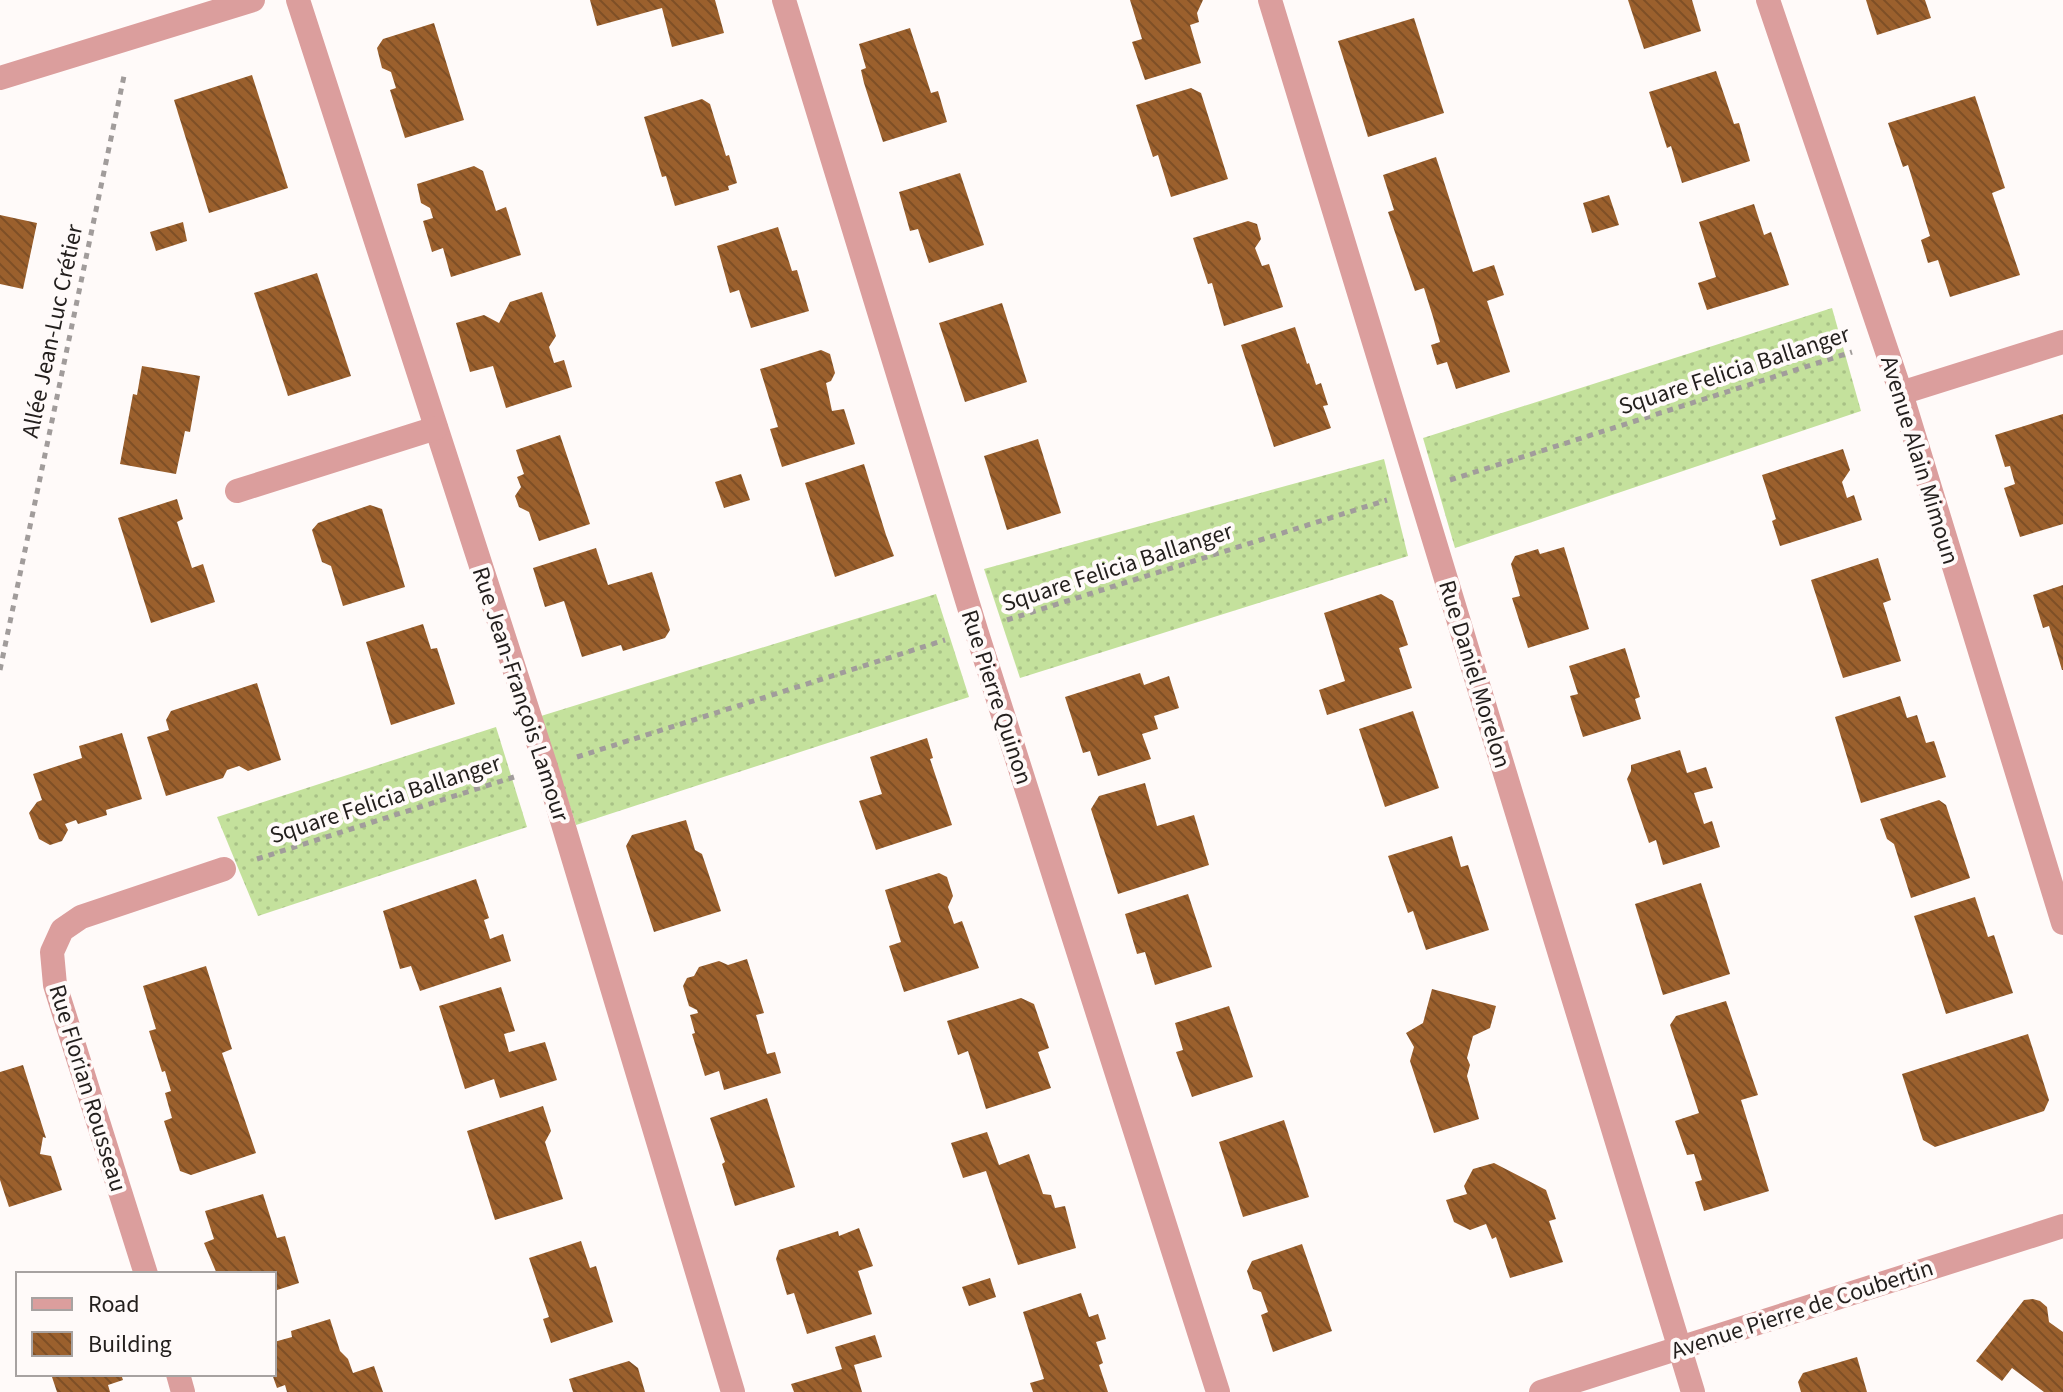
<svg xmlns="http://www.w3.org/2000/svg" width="2063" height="1392" font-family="'Source Sans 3',sans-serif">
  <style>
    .grass { fill: url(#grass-dots) }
    .building { fill: url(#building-back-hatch) }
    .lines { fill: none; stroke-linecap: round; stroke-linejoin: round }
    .path { stroke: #a19c9b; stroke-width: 5; stroke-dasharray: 6 6; stroke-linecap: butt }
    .minor { stroke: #db9e9d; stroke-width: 24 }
    .labels { text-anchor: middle; stroke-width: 8; stroke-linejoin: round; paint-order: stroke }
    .street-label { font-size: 24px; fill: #231f1d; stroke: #fffaf9 }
  </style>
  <defs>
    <pattern id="grass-dots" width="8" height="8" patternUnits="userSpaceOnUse" patternTransform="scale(2)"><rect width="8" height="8" fill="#c4e19c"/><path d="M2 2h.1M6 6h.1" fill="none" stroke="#a8c186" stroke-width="1.8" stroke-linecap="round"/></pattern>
    <pattern id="building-back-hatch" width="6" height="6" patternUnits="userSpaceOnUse" patternTransform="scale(2)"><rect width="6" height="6" fill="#9b602d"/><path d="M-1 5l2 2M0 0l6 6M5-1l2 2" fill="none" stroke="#7e4f26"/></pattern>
  </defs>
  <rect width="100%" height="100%" fill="#fffaf9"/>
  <g class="grass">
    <polygon points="1832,308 1861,411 1455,548 1423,438"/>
    <polygon points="1384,459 1408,556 1020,678 984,569"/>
    <polygon points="936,594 969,697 576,825 541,716"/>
    <polygon points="496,727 527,827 258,916 217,817"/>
  </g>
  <g class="building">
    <polygon points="590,0 715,0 724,33 672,47 662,8 597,26"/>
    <polygon points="1130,0 1203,0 1197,13 1199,22 1190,25 1201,63 1145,80 1132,42 1142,39"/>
    <polygon points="1628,0 1692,0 1701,31 1644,49"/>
    <polygon points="1866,0 1925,0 1931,18 1877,35"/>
    <polygon points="1414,18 1444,113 1368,137 1338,41"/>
    <polygon points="434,23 464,120 405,138 390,90 396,88 391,72 382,68 377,48 383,39"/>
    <polygon points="910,28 931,93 938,91 947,122 883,142 864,83 861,70 866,68 859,44"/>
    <polygon points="1716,71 1734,124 1739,123 1750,161 1682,183 1671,146 1667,148 1649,92"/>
    <polygon points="252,75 288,188 209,213 174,100"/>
    <polygon points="1191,88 1201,93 1228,179 1171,197 1158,155 1153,157 1136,105"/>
    <polygon points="1975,96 2005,188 1992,193 2020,275 1950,297 1938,260 1928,263 1921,240 1930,236 1908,165 1903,167 1888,123"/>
    <polygon points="702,99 710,104 726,156 729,155 737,183 728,186 729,190 675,206 666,176 662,177 644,117"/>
    <polygon points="1436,157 1473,272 1494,265 1504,295 1487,301 1510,372 1456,389 1447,362 1437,365 1431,345 1440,342 1433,317 1424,288 1415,291 1388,212 1394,210 1383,175"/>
    <polygon points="474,166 483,171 496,211 506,207 521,255 451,277 443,248 432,252 423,221 433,218 430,208 421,203 417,184"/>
    <polygon points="960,173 984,245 929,263 918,229 910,231 899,192"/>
    <polygon points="1609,195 1619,225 1592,233 1583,203"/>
    <polygon points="1754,204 1764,235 1771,232 1789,285 1707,310 1698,283 1716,277 1699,222"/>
    <polygon points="0,215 37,223 23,289 0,284"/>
    <polygon points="1248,221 1257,224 1261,239 1255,248 1262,266 1269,264 1283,307 1224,326 1212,283 1208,284 1193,238"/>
    <polygon points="183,222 187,241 156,251 150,232"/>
    <polygon points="778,227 792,271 797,270 809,311 751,328 739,290 730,293 717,246"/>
    <polygon points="317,273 351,376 288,396 254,293"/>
    <polygon points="542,292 556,336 549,347 554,363 564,360 572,387 506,408 493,366 470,372 456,323 484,315 499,323 510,302"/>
    <polygon points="1002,303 1027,382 965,402 939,323"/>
    <polygon points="1295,327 1307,364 1309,363 1316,385 1321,383 1328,405 1323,406 1331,428 1274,447 1241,345"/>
    <polygon points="821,350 830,354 835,373 831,381 826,383 832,411 844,409 855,444 782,467 770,429 778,427 760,369"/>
    <polygon points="142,366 200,376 190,432 185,431 176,474 120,464 133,394 137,395"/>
    <polygon points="2063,414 2063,524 2020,537 2004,488 2015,484 2010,466 2005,467 1995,435"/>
    <polygon points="560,435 590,524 539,541 529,512 519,507 515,496 521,487 517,477 524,474 516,450"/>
    <polygon points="1038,439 1061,513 1007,530 984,456"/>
    <polygon points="1843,449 1850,470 1842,482 1847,498 1854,495 1862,520 1780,546 1772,521 1776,519 1762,475"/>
    <polygon points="864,464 886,535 894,556 835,577 805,483"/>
    <polygon points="741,474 750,500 724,508 715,482"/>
    <polygon points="177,499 183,519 177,522 192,568 203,564 215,602 151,623 118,518"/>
    <polygon points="370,505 382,509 405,587 343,606 331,566 322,562 312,530 318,523"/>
    <polygon points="1564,547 1589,629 1528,648 1512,598 1520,596 1511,564 1515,556 1538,549 1540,554"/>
    <polygon points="596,548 608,585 652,572 670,630 665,638 623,651 621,645 582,657 564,601 545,607 533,568"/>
    <polygon points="1878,558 1891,600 1883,603 1901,661 1843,678 1811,580"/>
    <polygon points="2063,585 2063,670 2062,670 2049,626 2043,628 2033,595"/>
    <polygon points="1381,594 1393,601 1408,645 1399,648 1412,688 1327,715 1319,690 1345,681 1324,613"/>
    <polygon points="423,624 431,649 437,648 455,704 391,725 366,642"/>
    <polygon points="1625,648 1640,697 1635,699 1641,719 1583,737 1570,696 1578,694 1569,666"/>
    <polygon points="1140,673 1144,685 1169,676 1179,708 1154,716 1158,729 1142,734 1151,759 1098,776 1090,751 1083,753 1065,697"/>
    <polygon points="257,683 281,760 248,771 239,766 227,770 223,778 166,796 147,737 169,730 166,720 171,711"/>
    <polygon points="1900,696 1907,718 1917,715 1926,743 1934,741 1946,777 1861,803 1835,717"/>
    <polygon points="1413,711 1439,788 1385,807 1359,729"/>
    <polygon points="122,733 142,799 106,810 107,815 78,824 76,820 65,824 68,830 62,841 50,845 39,839 29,813 37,802 42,800 33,774 82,758 79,746"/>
    <polygon points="927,738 933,758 930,759 952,825 876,850 859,801 882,794 870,757"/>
    <polygon points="1680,750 1687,773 1706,767 1713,788 1694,793 1704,824 1712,821 1720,847 1663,865 1656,840 1649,843 1627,779 1631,771 1631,765"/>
    <polygon points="1145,783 1157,826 1194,815 1209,865 1118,894 1091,809 1099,796"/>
    <polygon points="1939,800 1946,805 1970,878 1911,898 1894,844 1887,839 1880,819"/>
    <polygon points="686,820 695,850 702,854 721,911 654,932 626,846 632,835"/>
    <polygon points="1452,836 1461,867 1468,865 1489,930 1426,950 1413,911 1408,913 1388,856"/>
    <polygon points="939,873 947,877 953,896 948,907 954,924 962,921 979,968 904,992 889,946 901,942 885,890"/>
    <polygon points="476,879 489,918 484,920 490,939 503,934 511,961 420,991 411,966 400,969 383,911"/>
    <polygon points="1701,883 1730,974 1663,995 1635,904"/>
    <polygon points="1188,894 1212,967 1155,985 1145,952 1137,954 1125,914"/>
    <polygon points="1975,897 1988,937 1994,935 2013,993 1946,1014 1914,916"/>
    <polygon points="747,959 764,1013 756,1015 767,1054 775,1052 781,1073 724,1090 719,1071 705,1076 692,1034 695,1033 690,1015 698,1013 697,1010 689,1006 683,986 687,978 694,976 699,967 719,961 728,965"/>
    <polygon points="206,966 232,1049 222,1053 256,1153 191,1175 180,1171 164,1121 172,1118 165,1093 171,1091 165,1071 162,1072 149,1031 156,1029 143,986"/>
    <polygon points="501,987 515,1031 504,1034 509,1052 545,1042 557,1080 500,1098 494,1079 465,1089 439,1006"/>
    <polygon points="1432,989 1496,1006 1490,1028 1473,1036 1467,1058 1470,1065 1467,1076 1479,1119 1434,1133 1410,1061 1414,1047 1406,1033 1423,1023"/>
    <polygon points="1021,998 1034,1004 1049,1048 1038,1052 1051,1088 986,1109 968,1051 958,1055 947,1021"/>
    <polygon points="1726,1001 1758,1095 1741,1100 1769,1191 1704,1211 1695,1182 1702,1180 1694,1154 1687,1155 1675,1121 1699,1113 1670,1025 1676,1016"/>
    <polygon points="1229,1006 1253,1077 1192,1097 1176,1052 1183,1050 1175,1023"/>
    <polygon points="2028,1034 2049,1100 2044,1111 1935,1147 1923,1140 1902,1074"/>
    <polygon points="23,1065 46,1138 43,1137 40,1154 51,1156 62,1190 9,1207 0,1180 0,1072"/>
    <polygon points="767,1098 795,1187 735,1206 722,1164 725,1162 710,1118"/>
    <polygon points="543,1106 551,1131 545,1142 563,1199 495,1220 467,1131"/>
    <polygon points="1284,1120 1309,1197 1243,1217 1219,1142"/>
    <polygon points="987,1132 999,1165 1029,1154 1043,1194 1051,1195 1055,1208 1065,1206 1076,1248 1018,1265 986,1171 963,1178 951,1143"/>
    <polygon points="1494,1163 1546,1190 1556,1219 1549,1221 1563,1262 1510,1278 1496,1237 1492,1239 1486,1224 1470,1230 1454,1222 1446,1200 1467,1194 1464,1186 1473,1169"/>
    <polygon points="263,1194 277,1238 285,1236 299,1283 274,1291 274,1274 217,1274 204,1243 214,1239 205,1211"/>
    <polygon points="859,1228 873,1266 858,1271 872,1314 807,1334 794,1293 787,1295 776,1259 779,1250 838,1231 839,1236"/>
    <polygon points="581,1241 590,1268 596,1266 613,1322 551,1343 543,1319 549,1317 529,1258"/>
    <polygon points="1302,1244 1332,1331 1273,1352 1261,1315 1268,1312 1261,1292 1253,1289 1247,1271 1252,1261"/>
    <polygon points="990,1278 996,1297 969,1306 962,1287"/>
    <polygon points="1081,1293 1089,1317 1098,1314 1106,1339 1096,1342 1103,1363 1099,1365 1108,1392 1033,1392 1030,1383 1044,1379 1023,1312"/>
    <polygon points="2033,1299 2040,1301 2047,1307 2049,1322 2063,1332 2063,1392 2044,1392 2012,1368 2002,1381 1976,1361 2024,1300"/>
    <polygon points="330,1319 340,1351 348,1359 353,1373 374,1366 383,1392 287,1392 285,1385 277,1388 272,1374 274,1374 274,1342 292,1337 291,1331"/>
    <polygon points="875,1335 882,1357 854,1365 862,1392 794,1392 791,1384 842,1369 835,1347"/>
    <polygon points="1857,1357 1867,1392 1801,1392 1798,1382 1803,1373"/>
    <polygon points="629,1361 638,1368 645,1392 573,1392 569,1379"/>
    <polygon points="51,1374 121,1374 123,1380 108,1385 110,1392 57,1392"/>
  </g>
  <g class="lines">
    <g class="path">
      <polyline points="1450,480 1852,352"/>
      <polyline points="1007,620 1387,500"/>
      <polyline points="0,670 124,76"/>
      <polyline points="577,757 945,640"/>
      <polyline points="257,859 514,777"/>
    </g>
    <g class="minor">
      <polyline points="298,0 546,767 733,1392"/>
      <polyline points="784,0 976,630 1218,1392"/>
      <polyline points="1270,0 1693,1392"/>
      <polyline points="1768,0 1901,393 2063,923"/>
      <polyline points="0,78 253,0"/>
      <polyline points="1901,393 2063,342"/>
      <polyline points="237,491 436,428"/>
      <polyline points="146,1274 55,985 52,952 62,930 81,917 224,869"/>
      <polyline points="178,1374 183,1392"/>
      <polyline points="1541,1392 2063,1226"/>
    </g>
  </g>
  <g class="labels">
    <g class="street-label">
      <text transform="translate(52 331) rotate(-78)" y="8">Allée Jean-Luc Crétier</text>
      <text transform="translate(1734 370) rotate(-18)" y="8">Square Felicia Ballanger</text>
      <text transform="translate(1920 460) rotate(73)" y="8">Avenue Alain Mimoun</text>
      <text transform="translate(1117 567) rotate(-18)" y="8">Square Felicia Ballanger</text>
      <text transform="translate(1475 674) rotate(73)" y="8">Rue Daniel Morelon</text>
      <text transform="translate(521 694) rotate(72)" y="8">Rue Jean-François Lamour</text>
      <text transform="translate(997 697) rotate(72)" y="8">Rue Pierre Quinon</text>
      <text transform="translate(385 799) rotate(-18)" y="8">Square Felicia Ballanger</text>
      <text transform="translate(88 1088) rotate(73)" y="8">Rue Florian Rousseau</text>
      <text transform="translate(1802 1309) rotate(-18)" y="8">Avenue Pierre de Coubertin</text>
    </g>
  </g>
  <rect x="16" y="1272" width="260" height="104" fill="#fffaf9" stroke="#a7a2a1" stroke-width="2"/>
  <rect x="32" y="1298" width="40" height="12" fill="#db9e9d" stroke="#a7a2a1" stroke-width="2"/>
  <text x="88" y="1312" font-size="24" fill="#231f1d">Road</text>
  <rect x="32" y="1332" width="40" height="24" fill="url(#building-back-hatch)" stroke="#a7a2a1" stroke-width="2"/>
  <text x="88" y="1352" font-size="24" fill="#231f1d">Building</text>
</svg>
